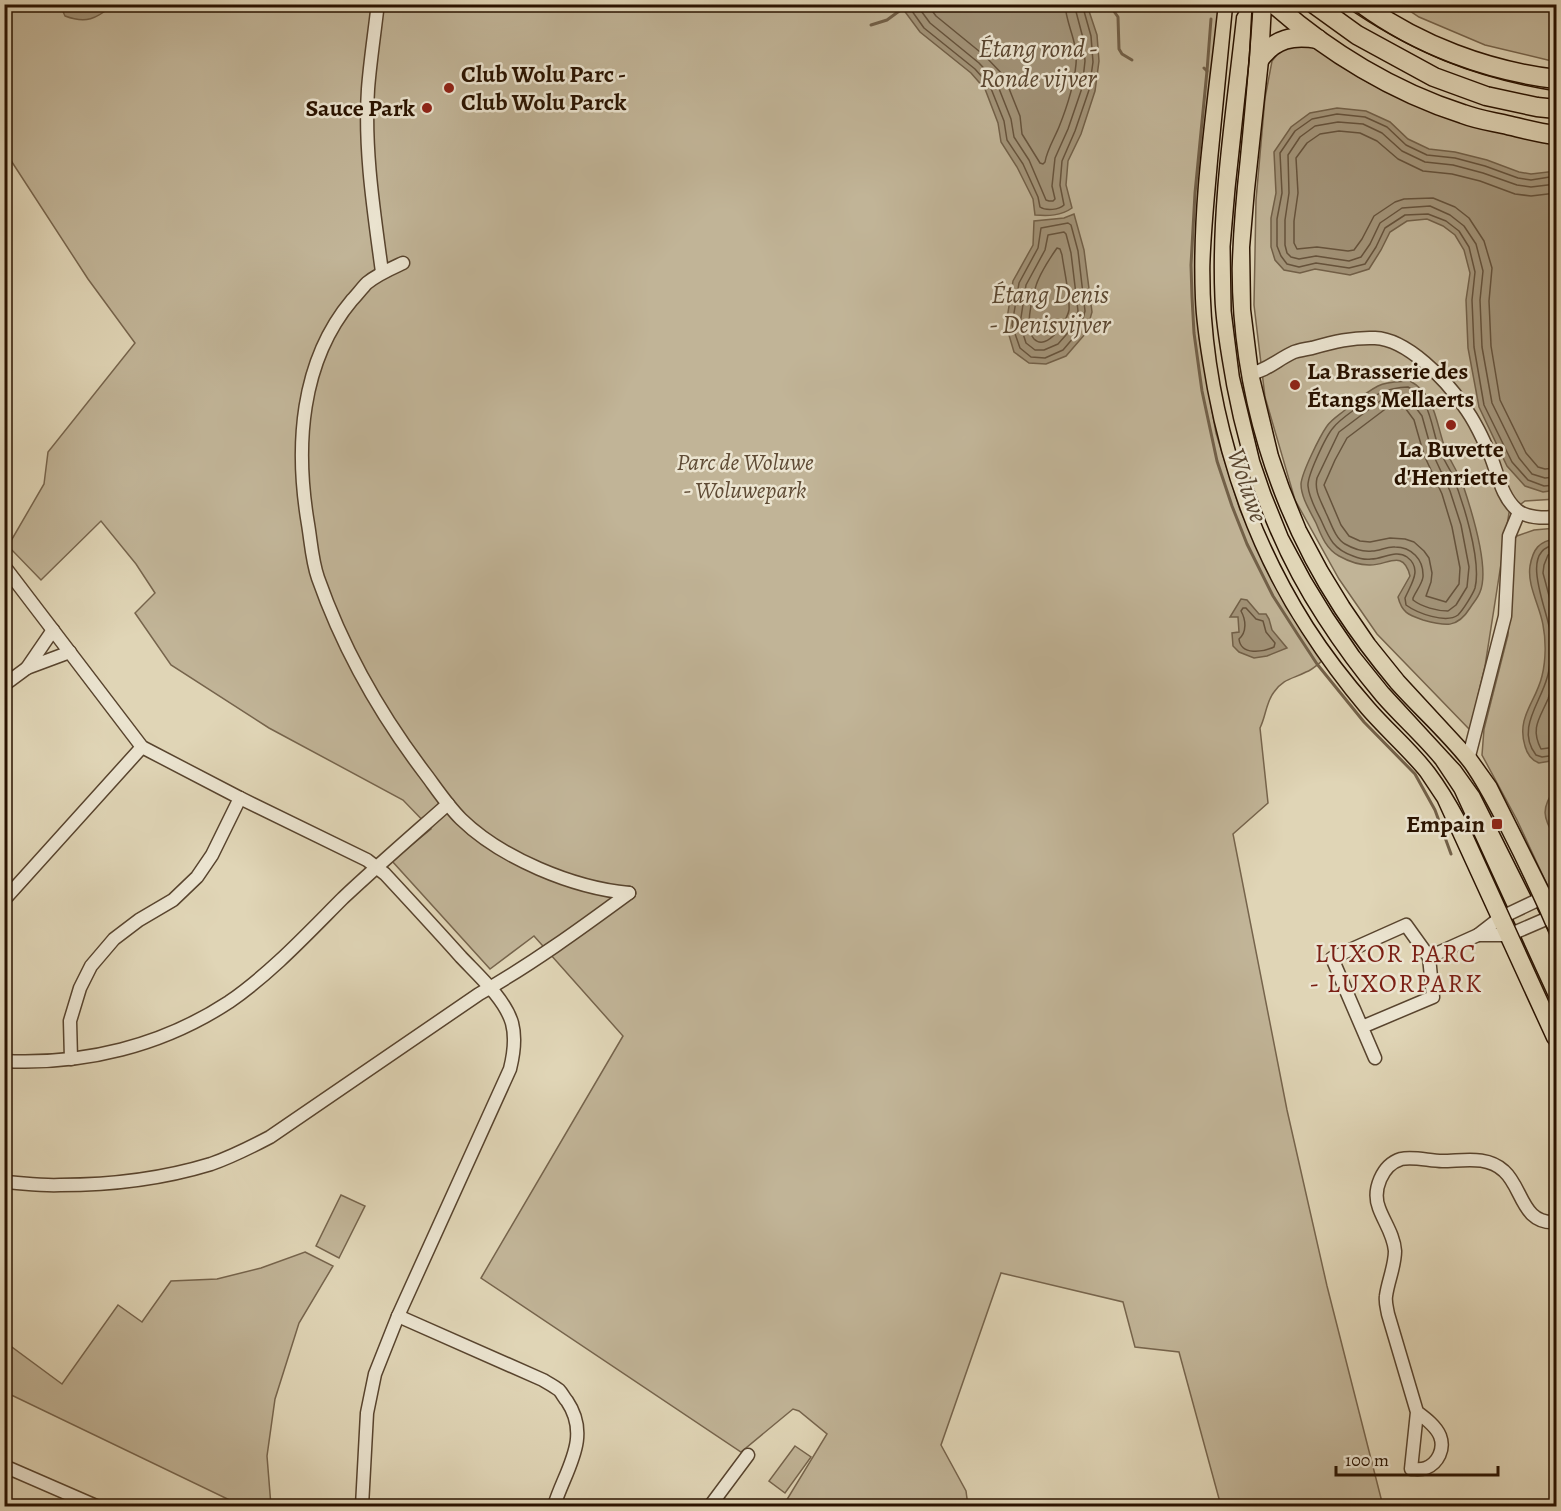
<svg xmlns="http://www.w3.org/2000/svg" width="1561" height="1511" font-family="Alegreya,serif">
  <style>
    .green { fill: #c1b497; stroke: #76644c; stroke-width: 1.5 }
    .water { fill: #a29378; stroke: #726048; stroke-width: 1.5 }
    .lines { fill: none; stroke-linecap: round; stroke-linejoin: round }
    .shore { stroke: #66533c; stroke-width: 1.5 }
    .stream { stroke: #726048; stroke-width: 3 }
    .minor-casing { stroke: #58442e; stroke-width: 15 }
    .primary-casing { stroke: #2a1300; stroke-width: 21 }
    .minor { stroke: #ebe4d0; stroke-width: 12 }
    .primary { stroke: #e0d5b6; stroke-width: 18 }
    .tram { stroke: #2a1300; stroke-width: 1.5 }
    .poi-dot { fill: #8f2418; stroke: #ebe4d0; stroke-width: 2 }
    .labels { text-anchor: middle; stroke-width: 5; stroke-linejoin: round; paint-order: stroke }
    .poi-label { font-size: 24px; font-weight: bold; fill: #2a1300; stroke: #ebe4d0; text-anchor: start }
    .park-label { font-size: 24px; font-style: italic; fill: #5f4b35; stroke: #ebe4d0 }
    .water-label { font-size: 26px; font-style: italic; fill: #5a4630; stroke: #ebe4d0 }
    .neighbourhood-label { font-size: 26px; letter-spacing: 1.5px; fill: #7a1f14; stroke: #ebe4d0 }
  </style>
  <rect width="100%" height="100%" fill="#e0d5b6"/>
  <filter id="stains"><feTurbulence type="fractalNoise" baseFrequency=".00333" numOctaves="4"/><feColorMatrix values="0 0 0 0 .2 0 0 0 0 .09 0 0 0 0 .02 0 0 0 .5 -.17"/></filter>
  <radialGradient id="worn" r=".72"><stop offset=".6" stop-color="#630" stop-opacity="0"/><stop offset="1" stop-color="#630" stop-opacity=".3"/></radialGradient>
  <g class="green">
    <path d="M5 5H1217L1218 14 1196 280 1199 336 1216 433 1240 510 1268 572 1322 661C1317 665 1312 670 1306 672 1293 679 1284 678 1274 692 1266 702 1266 716 1260 728L1268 803 1233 834 1287 1110 1327 1286 1383 1506H1221L1179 1352 1135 1347 1123 1302 1001 1273 941 1445 966 1491 968 1506H783L827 1434 799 1411 793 1409 741 1452 481 1278 623 1036 534 936 490 969 392 861 431 829 403 800 269 728 171 665 135 613 155 593 136 564 101 521 41 580 8 546 44 484 48 452 135 343 88 279 10 159 5 161Z"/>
    <polygon points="1401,5 1556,5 1556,62 1485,45 1419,17"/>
    <polygon points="1293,45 1310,46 1316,49 1369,83 1556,140 1556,499 1525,501 1509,513 1485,666 1470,730 1377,634 1339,579 1295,500 1265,397 1254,305 1256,200 1265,98 1272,61 1280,51"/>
    <polygon points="1556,528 1556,904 1517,820 1482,755 1484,729 1508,635 1515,538 1517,536 1534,530"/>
    <polygon points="341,1195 365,1206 339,1258 316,1246"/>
    <polygon points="305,1252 333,1266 299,1323 275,1399 267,1456 271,1506 242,1506 5,1392 5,1342 62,1384 118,1305 142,1322 171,1281 217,1279 261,1268"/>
    <polygon points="795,1446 811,1457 785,1493 769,1481"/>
  </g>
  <g class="water">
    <path d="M60 5H113C96 19 86 24 65 16Z"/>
    <path d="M900 5H1087L1097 35 1099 61 1095 91 1081 134 1068 161 1066 185 1072 208C1061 216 1048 216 1035 215L1033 199 1017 167 1001 142 998 123 985 89 971 73 920 32Z"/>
    <polygon points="1337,108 1366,111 1390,122 1408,139 1429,149 1455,152 1487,160 1519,172 1531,174 1556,171 1556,490 1543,492 1525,486 1507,466 1479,407 1468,348 1466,300 1470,273 1464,250 1455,235 1443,226 1427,219 1407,221 1390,232 1381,250 1369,269 1350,275 1315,269 1300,273 1284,270 1275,260 1271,247 1271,218 1276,193 1274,152 1291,127 1310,113"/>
    <polygon points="1074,214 1084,250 1092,312 1086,333 1066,356 1046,364 1029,363 1014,352 1006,325 1013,281 1033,245 1034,221 1064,218"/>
    <path d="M1410 381C1436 395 1436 424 1445 448 1450 461 1458 472 1463 485 1471 509 1490 569 1480 592 1478 598 1473 603 1470 608 1457 629 1445 626 1423 620 1409 615 1402 613 1398 597L1410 576C1403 548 1387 566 1369 565 1359 565 1348 561 1339 556 1326 549 1321 535 1316 523 1310 511 1301 497 1301 484 1302 472 1320 436 1327 426 1331 420 1339 415 1345 410 1355 402 1366 392 1378 386 1388 381 1400 382 1410 381Z"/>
    <path d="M1556 539V760L1539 763C1531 760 1527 754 1525 746 1516 717 1536 702 1542 676 1546 660 1546 640 1543 625 1540 606 1527 586 1530 566 1533 549 1539 541 1556 539Z"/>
    <polygon points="1241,599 1247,600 1259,614 1266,614 1269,619 1272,630 1287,648 1267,656 1254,658 1239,652 1233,646 1232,633 1239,632 1238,617 1230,617"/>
    <path d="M1556 787V840C1544 817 1539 811 1556 787Z"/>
  </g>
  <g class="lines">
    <g class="shore">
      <path d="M907 4 924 28 975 69 990 86 1004 121 1007 140 1023 164 1038 197 1040 207C1046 211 1059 210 1064 205L1060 185 1062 161 1075 131 1089 90 1093 62 1091 36 1082 4"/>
      <polyline points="916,4 930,23 979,63 996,81 1011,119 1014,137 1029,160 1046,200 1049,201 1053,201 1055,199 1052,186 1055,158 1068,129 1082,88 1085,61 1083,38 1074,4"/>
      <path d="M927 4 936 16 985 56 1004 76 1020 116 1022 134 1040 163 1043 164 1045 162C1047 150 1054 139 1059 127 1067 107 1074 86 1076 64 1078 41 1066 25 1065 4"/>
      <polyline points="1556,176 1531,180 1518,178 1485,166 1455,158 1427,155 1406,145 1387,127 1365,117 1337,114 1312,119 1295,131 1280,153 1282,193 1277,219 1277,246 1281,256 1287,264 1299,267 1316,263 1349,268 1365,264 1376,247 1385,228 1405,215 1428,214 1446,221 1459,231 1469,247 1475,272 1472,300 1474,347 1484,405 1512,462 1528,480 1544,486 1556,485"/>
      <polyline points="1556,184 1531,187 1517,185 1483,173 1453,165 1425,162 1402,151 1382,133 1363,124 1338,122 1315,126 1300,137 1288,155 1289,193 1285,220 1285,245 1287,253 1291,257 1299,259 1316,256 1349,261 1361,257 1370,244 1380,223 1402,208 1430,206 1450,215 1464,226 1476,244 1483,271 1480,300 1482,347 1492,403 1519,458 1532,474 1545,478 1556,477"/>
      <polyline points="1556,193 1531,196 1515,194 1480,181 1452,174 1423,171 1398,159 1377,141 1360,133 1339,131 1320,134 1307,143 1296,158 1298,193 1294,221 1294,243 1297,249 1317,247 1348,251 1354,250 1362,239 1374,216 1395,202 1404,199 1433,198 1455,207 1469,218 1484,241 1492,268 1489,301 1491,346 1500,400 1526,453 1538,467 1545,469 1556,468"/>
      <polygon points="1068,223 1071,225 1078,251 1085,311 1080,330 1063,350 1045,358 1031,357 1020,348 1012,325 1019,283 1038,248 1041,228"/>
      <polygon points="1064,232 1066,234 1071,253 1078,311 1073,327 1058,344 1044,350 1035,350 1026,343 1020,324 1026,285 1045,250 1048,235"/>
      <path d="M1057 248 1060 249 1062 255C1064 270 1070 295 1069 310 1067 321 1047 352 1034 339 1025 329 1031 301 1035 289 1038 277 1050 258 1057 248Z"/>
      <path d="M1408 387C1432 399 1431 430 1440 451 1443 458 1447 465 1451 472 1462 498 1482 560 1475 588 1473 594 1463 610 1458 615 1446 624 1417 613 1406 605L1405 598C1411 584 1423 569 1407 557 1396 549 1383 559 1371 559 1366 560 1358 558 1353 556 1333 549 1329 538 1321 520 1316 510 1309 498 1308 486 1307 476 1326 436 1333 428 1339 420 1350 413 1358 407 1377 394 1385 388 1408 387Z"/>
      <path d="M1397 395 1407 396 1422 416 1432 452 1450 491 1461 525 1469 567 1467 587 1456 605 1448 611C1437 611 1422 607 1413 600V598C1416 591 1422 584 1423 577 1424 559 1411 547 1395 547 1387 546 1380 551 1372 551 1363 552 1352 548 1345 544 1335 538 1331 523 1326 513 1321 501 1314 491 1317 478L1339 432 1384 398Z"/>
      <polygon points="1398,404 1403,405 1414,420 1424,455 1442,494 1452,527 1460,568 1459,584 1446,602 1426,596 1431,582 1432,573 1429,558 1424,551 1414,542 1405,539 1390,538 1370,542 1360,541 1349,536 1341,525 1324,485 1335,460 1347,438 1388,407"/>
      <path d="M1556 545C1516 549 1550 614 1551 637 1551 650 1551 666 1547 678 1540 704 1516 729 1536 755L1542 757 1556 755"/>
      <polyline points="1556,553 1548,555 1544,565 1543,573 1556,622"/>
      <path d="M1243 608H1246L1256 619 1263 621 1266 632 1275 643 1274 647C1263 652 1241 656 1239 639 1247 632 1246 620 1241 611Z"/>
      <path d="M1556 666C1555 678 1552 688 1548 699 1540 718 1530 728 1541 749L1556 747"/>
    </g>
    <g class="stream">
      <polyline points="1112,4 1113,10 1118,17 1119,49 1122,54 1132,60"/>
      <polyline points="871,25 887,20 902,9"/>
      <polyline points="1204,68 1207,71 1195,193 1191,265 1192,297 1194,333 1202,391 1217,461 1232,506 1247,544 1273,596 1298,635 1317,664 1364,722 1415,774 1435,810 1451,854"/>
      <polyline points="1207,71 1211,19"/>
      <polyline points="1555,882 1556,884"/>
    </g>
    <defs>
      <g id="minor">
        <path d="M379 4 377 11C374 37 370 63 368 89 364 150 374 212 382 272"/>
        <path d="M403 263C390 269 378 274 367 283 362 288 357 295 352 300 300 362 295 447 308 524 311 542 312 561 318 578 343 649 381 716 427 776 438 791 448 806 461 819 501 858 573 888 629 893"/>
        <path d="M1249 374C1267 371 1278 359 1294 352 1300 350 1306 349 1312 348 1333 342 1353 337 1375 338 1407 339 1446 380 1463 405 1475 421 1483 439 1491 457 1498 475 1502 497 1517 510 1526 518 1545 518 1556 517"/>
        <path d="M4 566 142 747 240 798 367 860 385 874C411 902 436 929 461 957 478 975 505 999 512 1023 516 1038 514 1053 510 1069L398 1316 375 1374 367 1413 362 1506"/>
        <polyline points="27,668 53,630"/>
        <polyline points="4,685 27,668 70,652"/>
        <polyline points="1468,760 1505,616 1509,536 1519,512"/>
        <polyline points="1544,897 1500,918 1478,935 1509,935 1553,916"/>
        <polyline points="4,900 142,747"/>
        <polyline points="1429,957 1478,935"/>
        <polyline points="1362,1027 1433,997 1429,957 1406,925 1332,958 1375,1058"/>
        <polyline points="71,1059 70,1021 80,988 91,966 114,939 139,920 173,900 197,877 212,855 240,798"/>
        <path d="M4 1061C84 1065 162 1046 229 1002 271 973 307 934 343 898 377 866 413 835 448 804"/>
        <path d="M4 1182C23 1183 42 1186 60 1185 111 1185 162 1179 211 1164 231 1157 251 1147 270 1137L479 994C532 964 580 929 629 893"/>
        <path d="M398 1316 543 1380C548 1383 554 1386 559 1390 562 1393 564 1398 567 1401 592 1438 565 1470 554 1506"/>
        <path d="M1417 1412C1425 1418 1436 1426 1440 1436 1445 1449 1438 1463 1426 1468 1421 1470 1416 1469 1411 1469L1417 1412 1388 1314C1387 1308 1385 1302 1386 1296 1388 1281 1395 1266 1395 1251 1394 1235 1384 1222 1379 1208 1372 1190 1382 1165 1401 1159 1413 1156 1430 1161 1442 1161 1463 1161 1487 1155 1504 1171 1523 1188 1522 1225 1556 1222"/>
        <polyline points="4,1466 96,1506"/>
        <polyline points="710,1506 748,1455"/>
      </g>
      <g id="primary">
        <path d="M1232 4 1227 13C1217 107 1201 203 1205 298 1206 329 1212 358 1217 388 1233 473 1262 554 1310 627 1328 655 1348 682 1369 707 1388 729 1410 748 1428 770 1434 779 1440 788 1446 797L1556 1037"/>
        <polyline points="1262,4 1259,60 1245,189 1240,247 1241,310 1249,374 1269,457 1280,489 1297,531 1319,572 1341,608 1367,646 1396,682 1468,760 1488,788 1556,924"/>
        <path d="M1274 4C1328 52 1394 92 1463 114 1476 119 1489 121 1503 124 1521 128 1538 133 1556 135"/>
        <polyline points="1314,4 1357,35 1434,77 1486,96 1537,107 1556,109"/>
        <path d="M1362 4C1418 45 1488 71 1556 79"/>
        <path d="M1259 60C1275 38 1293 35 1318 39"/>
      </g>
    </defs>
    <use href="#minor" class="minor-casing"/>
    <use href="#primary" class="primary-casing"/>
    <use href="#minor" class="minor"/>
    <use href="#primary" class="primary"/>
    <g class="tram">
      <path d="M1233 4C1228 56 1223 107 1218 158 1215 194 1211 230 1210 266 1209 392 1246 517 1313 623 1331 651 1352 678 1374 703 1393 725 1417 745 1435 769 1447 785 1457 802 1466 819L1556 1017"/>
      <path d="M1253 4C1250 56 1245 108 1240 160 1236 196 1233 232 1232 269 1232 390 1269 512 1335 613 1352 639 1371 664 1391 688 1415 715 1443 739 1465 768 1479 788 1490 810 1501 831 1521 870 1539 909 1556 949"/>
      <path d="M1342 4C1411 52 1474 78 1556 91"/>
    </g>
  </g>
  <g class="poi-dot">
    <circle cx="449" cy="88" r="6"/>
    <circle cx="427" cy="108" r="6"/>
    <circle cx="1295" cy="385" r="6"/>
    <circle cx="1451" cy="425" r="6"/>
    <rect x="1491" y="818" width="12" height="12" rx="3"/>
  </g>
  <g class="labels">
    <g class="poi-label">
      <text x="461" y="82">Club Wolu Parc -<tspan x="461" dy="28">Club Wolu Parck</tspan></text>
      <text x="415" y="116" text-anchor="end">Sauce Park</text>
      <text x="1307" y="379">La Brasserie des<tspan x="1307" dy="28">Étangs Mellaerts</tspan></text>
      <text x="1451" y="457" text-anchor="middle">La Buvette<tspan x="1451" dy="28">d'Henriette</tspan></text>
      <text x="1485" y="832" text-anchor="end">Empain</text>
    </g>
    <g class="park-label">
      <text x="745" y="470">Parc de Woluwe<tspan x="745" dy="28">- Woluwepark</tspan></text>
    </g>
    <g class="water-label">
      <text x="1038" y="57">Étang rond -<tspan x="1038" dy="30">Ronde vijver</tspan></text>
      <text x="1050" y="303">Étang Denis<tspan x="1050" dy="30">- Denisvijver</tspan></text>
      <text transform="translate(1248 485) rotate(71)" y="9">Woluwe</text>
    </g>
    <g class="neighbourhood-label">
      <text x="1396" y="962">LUXOR PARC<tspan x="1396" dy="30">- LUXORPARK</tspan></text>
    </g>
  </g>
  <rect width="1561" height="1511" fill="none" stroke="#e0d5b6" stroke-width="24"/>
  <rect x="6" y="6" width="1549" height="1499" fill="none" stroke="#2a1300" stroke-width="3"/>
  <rect x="12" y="12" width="1537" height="1487" fill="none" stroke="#2a1300" stroke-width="1.5"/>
  <path d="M1336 1466v9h162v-9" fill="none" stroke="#2a1300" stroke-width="3"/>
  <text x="1345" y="1466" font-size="18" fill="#2a1300" stroke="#ebe4d0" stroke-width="4.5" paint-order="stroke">100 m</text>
  <rect width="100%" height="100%" filter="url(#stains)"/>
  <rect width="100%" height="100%" fill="url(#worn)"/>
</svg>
